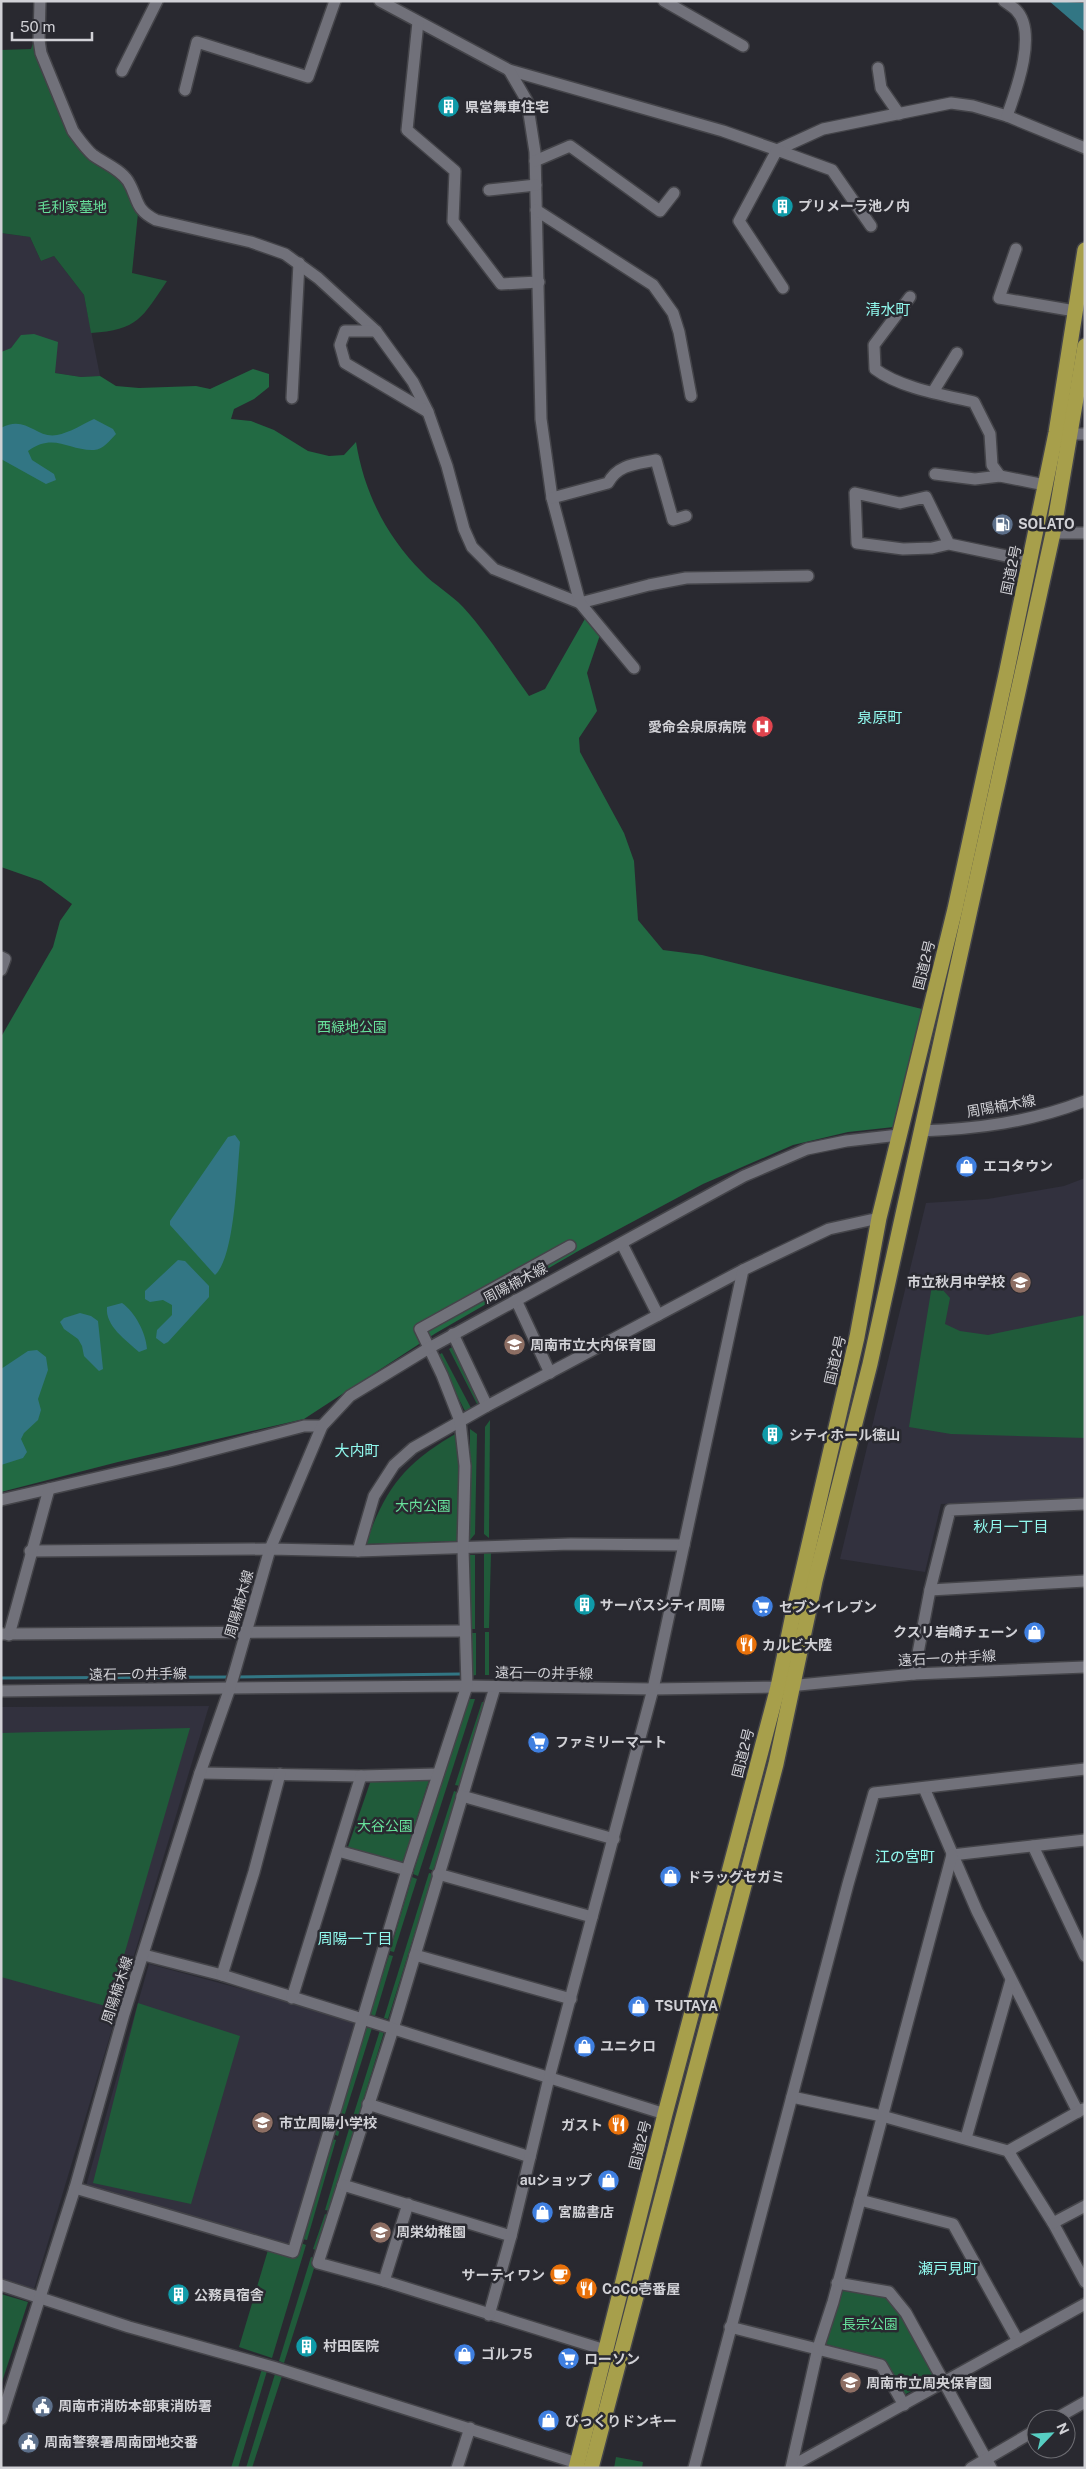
<svg xmlns="http://www.w3.org/2000/svg" width="1086" height="2469" font-family="'Public Sans','Noto Sans JP',sans-serif">
  <style>
    .built { fill: #32313e }
    .green { fill: #205b3a }
    .forest { fill: #226a43 }
    .water { fill: #327684 }
    .lines { fill: none; stroke-linecap: round; stroke-linejoin: round }
    .stream { stroke: #327684; stroke-width: 3 }
    .minor-casing { stroke: #444449; stroke-width: 14 }
    .highway-casing { stroke: #444449; stroke-width: 18 }
    .minor { stroke: #71717a; stroke-width: 11 }
    .highway { stroke: #a79f4b; stroke-width: 15 }
    .labels { text-anchor: middle; stroke-width: 5; stroke-linejoin: round; paint-order: stroke }
    .poi-label { font-size: 14px; font-weight: bold; fill: #d1d1d6; stroke: #292930; text-anchor: start }
    .park-label { font-size: 14px; fill: #67e19b; stroke: #292930 }
    .street-label { font-size: 14px; fill: #d1d1d6; stroke: #292930 }
    .neighbourhood-label { font-size: 15px; fill: #91faef; stroke: #292930 }
  </style>
  <rect width="100%" height="100%" fill="#292930"/>
  <g class="built">
    <polygon points="1,233 30,237 41,261 54,256 84,295 100,376 81,377 55,373 21,336 11,348 1,352"/>
    <polygon points="1085,1178 1085,1501 941,1504 925,1572 840,1559 926,1203 988,1199 1064,1186"/>
    <polygon points="209,1706 190,1769 34,2289 1,2278 1,1707"/>
    <polygon points="149,1964 290,2002 357,2024 291,2250 86,2186"/>
  </g>
  <g class="green">
    <path d="M36 35 72 137 127 184 138 213 132 273 167 281C142 318 138 330 91 333L84 295 54 256 41 261 30 237 1 233V50L31 49Z"/>
    <polygon points="933,1279 950,1298 945,1324 960,1331 988,1335 1085,1315 1085,1438 951,1434 909,1427"/>
    <polygon points="456,1345 485,1403 478,1406 449,1349"/>
    <polygon points="442,1353 472,1410 466,1413 437,1356"/>
    <polygon points="490,1420 489,1538 484,1534 485,1427"/>
    <polygon points="470,1429 477,1434 475,1534 470,1540"/>
    <path d="M459 1432 457 1541 366 1544C385 1487 407 1461 459 1432Z"/>
    <polygon points="491,1552 489,1628 484,1628 484,1553"/>
    <rect x="470" y="1555" width="5" height="74"/>
    <rect x="485" y="1632" width="4" height="43"/>
    <polygon points="471,1633 476,1633 476,1675 471,1676"/>
    <polygon points="468,1699 475,1699 418,1876 413,1874"/>
    <polygon points="482,1702 487,1702 460,1786 455,1785"/>
    <polygon points="190,1728 109,2007 1,1977 1,1733"/>
    <polygon points="371,1780 429,1780 402,1865 348,1847"/>
    <polygon points="454,1791 459,1793 434,1871 429,1869"/>
    <polygon points="429,1873 433,1874 388,2019 384,2018"/>
    <polygon points="412,1877 417,1879 394,1952 390,1951"/>
    <polygon points="389,1955 393,1956 375,2016 370,2014"/>
    <polygon points="138,2003 240,2036 191,2204 93,2183"/>
    <polygon points="367,2026 372,2028 338,2136 333,2134"/>
    <polygon points="380,2030 384,2032 355,2127 350,2126"/>
    <polygon points="349,2129 354,2130 330,2211 325,2210"/>
    <polygon points="332,2139 336,2140 307,2240 302,2239"/>
    <polygon points="325,2214 329,2216 318,2251 313,2249"/>
    <polygon points="301,2243 306,2245 272,2358 239,2347 268,2250 297,2258"/>
    <polygon points="311,2257 317,2259 284,2363 279,2361"/>
    <polygon points="843,2288 886,2296 898,2309 936,2378 904,2395 887,2363 880,2359 825,2344"/>
    <polygon points="1,2294 28,2302 1,2385"/>
    <polygon points="262,2369 267,2371 238,2468 231,2468"/>
    <polygon points="275,2374 282,2376 252,2468 246,2468"/>
    <polygon points="616,2457 643,2462 642,2468 614,2468"/>
  </g>
  <path class="forest" d="M34 334 58 342 55 373 81 377 100 376 116 386 139 388 196 386 210 389 253 369 269 374V387L254 399 234 409 231 419 251 421 274 430 308 451 329 456 344 455 356 442C364 492 386 536 422 572 434 585 451 594 463 607 487 633 508 667 529 696L545 689 586 617 601 632 587 673 597 711 579 738 580 752 624 833 634 861 638 920 663 950 702 955 926 1010 894 1127 848 1132 793 1145 703 1184 580 1250 436 1333 304 1419 118 1462 1 1492V1037L53 947 60 921 72 904 41 881 1 867V352L11 348 21 335Z"/>
  <g class="water">
    <polygon points="1049,1 1085,3 1085,32"/>
    <path d="M94 419 113 429 116 434C110 440 103 450 94 450 69 451 54 432 28 451L32 460 54 474 56 480 46 484 1 459V428C26 414 36 439 57 435 69 433 83 424 94 419Z"/>
    <path d="M235 1135 240 1142C237 1171 235 1258 215 1275L170 1225V1221L228 1137Z"/>
    <polygon points="178,1260 185,1261 209,1286 209,1297 168,1342 164,1344 156,1338 157,1330 172,1315 172,1305 163,1300 150,1302 145,1299 145,1291"/>
    <path d="M122 1303C135 1312 146 1333 147 1349L139 1352C126 1340 105 1326 107 1307Z"/>
    <polygon points="80,1313 91,1316 98,1321 103,1369 99,1371 84,1356 82,1346 78,1339 64,1329 60,1322 64,1318"/>
    <polygon points="37,1350 46,1357 48,1370 38,1399 41,1410 38,1420 24,1433 21,1439 27,1452 23,1458 1,1465 1,1369 28,1351"/>
  </g>
  <g class="lines">
    <g class="stream">
      <polyline points="236,1677 460,1674"/>
      <polyline points="1,1678 230,1677"/>
    </g>
    <defs>
      <g id="minor">
        <path d="M40 1 39 40 41 53 73 131C79 139 85 148 93 155 104 163 120 169 128 181 139 199 134 209 156 220L251 242 285 254 318 278 376 331 413 382 428 412 447 466 464 529 472 547 494 569 580 603 649 585 686 578 808 576"/>
        <polyline points="380,1 509,70 723,131 777,150 823,129 951,103 973,106 1007,116 1085,148"/>
        <polyline points="664,1 743,46"/>
        <path d="M1004 1C1008 4 1013 7 1016 10 1038 32 1016 91 1007 116"/>
        <polyline points="418,22 407,130 455,171 453,221 501,284 539,282"/>
        <polyline points="878,68 881,88 899,114"/>
        <polyline points="509,70 527,101 535,152 541,419 552,498 580,603 634,668"/>
        <polyline points="122,71 157,1"/>
        <polyline points="185,90 197,42 308,77 335,1"/>
        <polyline points="535,161 570,146 660,211 674,193"/>
        <polyline points="489,190 536,185"/>
        <polyline points="536,210 653,285 673,313 679,332 691,396"/>
        <polyline points="1016,249 999,298 1075,311"/>
        <polyline points="783,288 739,221 777,150 832,170 871,226"/>
        <path d="M910 297 874 345 875 369C900 388 944 395 974 402L990 434 992 465 1000 476"/>
        <polyline points="376,331 345,331 340,345 345,363 428,412"/>
        <polyline points="933,392 957,353"/>
        <polyline points="292,398 299,263"/>
        <polyline points="1064,434 1085,434"/>
        <polyline points="935,474 975,479 1000,476 1045,485"/>
        <path d="M552 498 608 483C618 464 637 464 656 460L673 520 686 516"/>
        <polyline points="1053,533 1085,533"/>
        <polyline points="949,544 926,497 900,503 855,493 857,543 903,549 932,548 949,544 1030,561"/>
        <polyline points="1,957 5,959 1,970"/>
        <path d="M920 1131C977 1129 1031 1122 1085 1101"/>
        <polyline points="622,1244 658,1315"/>
        <polyline points="516,1300 550,1373"/>
        <polyline points="453,1334 487,1406"/>
        <polyline points="1,1500 170,1461 304,1426 322,1426"/>
        <polyline points="30,1551 270,1549 358,1551 571,1544 684,1545"/>
        <polyline points="358,1551 374,1496 394,1465 413,1448 487,1406 743,1270 829,1229 879,1218"/>
        <polyline points="930,1590 1085,1581"/>
        <polyline points="1,1634 465,1631"/>
        <polyline points="9,1635 49,1489"/>
        <polyline points="914,1674 930,1590 950,1510 1085,1504"/>
        <polyline points="495,1687 393,2029 318,2263 384,2281 605,2350"/>
        <polyline points="1,1691 230,1688 467,1686 653,1689 778,1687 914,1674 1085,1667"/>
        <polyline points="200,1773 361,1776 438,1774"/>
        <polyline points="924,1788 977,1911 1078,2112"/>
        <polyline points="462,1796 614,1839"/>
        <polyline points="1033,1846 1085,1956"/>
        <polyline points="338,1851 407,1870"/>
        <polyline points="952,1855 1085,1840"/>
        <polyline points="438,1874 592,1917"/>
        <polyline points="144,1955 222,1975 665,2114"/>
        <polyline points="415,1955 571,1999"/>
        <polyline points="222,1975 254,1872 280,1774"/>
        <polyline points="292,1998 361,1776"/>
        <polyline points="792,2097 882,2116 1008,2151 1053,2223 1085,2282"/>
        <polyline points="368,2104 530,2157"/>
        <polyline points="966,2138 1011,1980"/>
        <polyline points="1008,2151 1083,2109"/>
        <polyline points="343,2185 511,2236"/>
        <polyline points="75,2188 293,2252 407,1870 467,1686 463,1549 465,1466 460,1421 442,1375 420,1329 570,1246"/>
        <polyline points="860,2200 953,2224 1018,2341"/>
        <polyline points="1053,2223 1085,2206"/>
        <polyline points="384,2281 408,2204"/>
        <polyline points="837,2283 889,2292 906,2313 991,2468"/>
        <polyline points="1,2285 129,2327 273,2367 577,2463"/>
        <polyline points="489,2315 511,2236 549,2078 653,1689 743,1270"/>
        <polyline points="730,2327 881,2365 904,2405"/>
        <polyline points="1,2419 75,2188 124,2014 200,1773 230,1688 270,1549 322,1426 350,1396 429,1348 744,1176 807,1149 846,1141 899,1135"/>
        <polyline points="1055,2419 1085,2402"/>
        <polyline points="792,2466 1085,2304"/>
        <polyline points="457,2468 470,2428"/>
        <polyline points="694,2468 848,1884 874,1793 1085,1769"/>
        <polyline points="791,2468 818,2348 833,2302 952,1855"/>
        <polyline points="971,2468 1036,2430"/>
      </g>
      <g id="highway">
        <polyline points="576,2468 665,2114 778,1687 795,1605 857,1337 879,1218 955,909 1007,670 1056,433 1085,250"/>
        <polyline points="591,2468 776,1764 815,1581 870,1364 1053,533 1085,346"/>
      </g>
    </defs>
    <use href="#minor" class="minor-casing"/>
    <use href="#highway" class="highway-casing"/>
    <use href="#minor" class="minor"/>
    <use href="#highway" class="highway"/>
  </g>
  <defs>
    <symbol id="building-disc" viewBox="-11 -11 22 22"><circle r="9.5" fill="#0f9aa8" stroke="#292930"/><path d="M-4-6H4V6H1V3H-1V6H-4ZM-2.5-4.3h1.7v1.8h-1.7ZM.8-4.3h1.7v1.8H.8ZM-2.5-1h1.7V.8h-1.7ZM.8-1h1.7V.8H.8Z" fill="#fff"/></symbol>
    <symbol id="fuel-disc" viewBox="-11 -11 22 22"><circle r="9.5" fill="#5c6f8a" stroke="#292930"/><path d="M-5.5-6h7V0h2V4h1.3V-2.5L3-4.5l.8-.8L6-3V5H2.5V1h-1V6h-7ZM-4.2-4.7v3.2H.2V-4.7Z" fill="#fff"/></symbol>
    <symbol id="hospital-disc" viewBox="-11 -11 22 22"><circle r="9.5" fill="#e0444e" stroke="#292930"/><path d="M-5-5h3v3.5h4V-5h3V5h-3V1.5h-4V5h-3Z" fill="#fff"/></symbol>
    <symbol id="shop-disc" viewBox="-11 -11 22 22"><circle r="9.5" fill="#3f7fe0" stroke="#292930"/><path d="M-5-2.5h2.3a2.7 3.5 0 0 1 5.4 0H5L5.5 6h-11ZM-1.5-2.5h3a1.5 2.3 0 0 0-3 0Z" fill="#fff"/></symbol>
    <symbol id="school-disc" viewBox="-11 -11 22 22"><circle r="9.5" fill="#8d6e63" stroke="#292930"/><path d="M0-5L7-2L0 1L-7-2ZM-4 1L0 2.5L4 1V4Q0 6-4 4Z" fill="#fff"/></symbol>
    <symbol id="supermarket-disc" viewBox="-11 -11 22 22"><circle r="9.5" fill="#3f7fe0" stroke="#292930"/><path d="M-6-5.5h2.5l.6 2H6L4.5 2H-2.5L-4.4-4H-6ZM-1.5 3.2a1.3 1.3 0 1 0 .1 0ZM3 3.2a1.3 1.3 0 1 0 .1 0Z" fill="#fff"/></symbol>
    <symbol id="restaurant-disc" viewBox="-11 -11 22 22"><circle r="9.5" fill="#e8710a" stroke="#292930"/><path d="M-5-6h1v4h1v-4h1v4h1v-4h1v5L-1.5 .5V6h-2V.5L-5-1ZM5-6V6H3V1.5H1.5Q1.5-4 5-6Z" fill="#fff"/></symbol>
    <symbol id="cafe-disc" viewBox="-11 -11 22 22"><circle r="9.5" fill="#e8710a" stroke="#292930"/><path d="M-5.5-4.5H6V0H3Q3 3.5 0 3.5H-2.5Q-5.5 3.5-5.5 0ZM3-3.2v2h1.7v-2ZM-6 4.5H4V6H-6Z" fill="#fff"/></symbol>
    <symbol id="civic-disc" viewBox="-11 -11 22 22"><circle r="9.5" fill="#5c6f8a" stroke="#292930"/><path d="M-.6-6.5H3V-4.5H.6V-3L4-1V1h2V6H-6V1h2V-1L-.6-3ZM-1.2 2.5V6h2.4V2.5Z" fill="#fff"/></symbol>
  </defs>
  <g fill-rule="evenodd">
    <use href="#building-disc" x="436" y="94" width="25" height="25"/>
    <use href="#building-disc" x="770" y="194" width="25" height="25"/>
    <use href="#fuel-disc" x="990" y="512" width="25" height="25"/>
    <use href="#hospital-disc" x="750" y="714" width="25" height="25"/>
    <use href="#shop-disc" x="954" y="1154" width="25" height="25"/>
    <use href="#school-disc" x="1008" y="1270" width="25" height="25"/>
    <use href="#school-disc" x="502" y="1332" width="25" height="25"/>
    <use href="#building-disc" x="760" y="1422" width="25" height="25"/>
    <use href="#building-disc" x="572" y="1592" width="25" height="25"/>
    <use href="#supermarket-disc" x="750" y="1594" width="25" height="25"/>
    <use href="#shop-disc" x="1022" y="1620" width="25" height="25"/>
    <use href="#restaurant-disc" x="734" y="1632" width="25" height="25"/>
    <use href="#supermarket-disc" x="526" y="1730" width="25" height="25"/>
    <use href="#shop-disc" x="658" y="1864" width="25" height="25"/>
    <use href="#shop-disc" x="626" y="1994" width="25" height="25"/>
    <use href="#shop-disc" x="572" y="2034" width="25" height="25"/>
    <use href="#school-disc" x="250" y="2110" width="25" height="25"/>
    <use href="#restaurant-disc" x="606" y="2112" width="25" height="25"/>
    <use href="#shop-disc" x="596" y="2168" width="25" height="25"/>
    <use href="#shop-disc" x="530" y="2200" width="25" height="25"/>
    <use href="#school-disc" x="368" y="2220" width="25" height="25"/>
    <use href="#cafe-disc" x="548" y="2262" width="25" height="25"/>
    <use href="#restaurant-disc" x="574" y="2276" width="25" height="25"/>
    <use href="#building-disc" x="166" y="2282" width="25" height="25"/>
    <use href="#building-disc" x="294" y="2334" width="25" height="25"/>
    <use href="#shop-disc" x="452" y="2342" width="25" height="25"/>
    <use href="#supermarket-disc" x="556" y="2346" width="25" height="25"/>
    <use href="#school-disc" x="838" y="2370" width="25" height="25"/>
    <use href="#civic-disc" x="30" y="2394" width="25" height="25"/>
    <use href="#shop-disc" x="536" y="2408" width="25" height="25"/>
    <use href="#civic-disc" x="16" y="2430" width="25" height="25"/>
  </g>
  <g class="labels">
    <g class="poi-label">
      <text x="465" y="112">県営舞車住宅</text>
      <text x="798" y="211">プリメーラ池ノ内</text>
      <text x="1018" y="529">SOLATO</text>
      <text x="746" y="732" text-anchor="end">愛命会泉原病院</text>
      <text x="983" y="1171">エコタウン</text>
      <text x="1005" y="1287" text-anchor="end">市立秋月中学校</text>
      <text x="530" y="1350">周南市立大内保育園</text>
      <text x="789" y="1440">シティホール徳山</text>
      <text x="600" y="1610">サーパスシティ周陽</text>
      <text x="779" y="1612">セブンイレブン</text>
      <text x="1018" y="1637" text-anchor="end">クスリ岩崎チェーン</text>
      <text x="762" y="1650">カルビ大陸</text>
      <text x="555" y="1747">ファミリーマート</text>
      <text x="687" y="1882">ドラッグセガミ</text>
      <text x="655" y="2011">TSUTAYA</text>
      <text x="600" y="2051">ユニクロ</text>
      <text x="279" y="2128">市立周陽小学校</text>
      <text x="603" y="2130" text-anchor="end">ガスト</text>
      <text x="592" y="2185" text-anchor="end">auショップ</text>
      <text x="558" y="2217">宮脇書店</text>
      <text x="396" y="2237">周栄幼稚園</text>
      <text x="545" y="2280" text-anchor="end">サーティワン</text>
      <text x="602" y="2294">CoCo壱番屋</text>
      <text x="194" y="2300">公務員宿舎</text>
      <text x="323" y="2351">村田医院</text>
      <text x="481" y="2359">ゴルフ5</text>
      <text x="584" y="2364">ローソン</text>
      <text x="866" y="2388">周南市立周央保育園</text>
      <text x="58" y="2411">周南市消防本部東消防署</text>
      <text x="565" y="2426">びっくりドンキー</text>
      <text x="44" y="2447">周南警察署周南団地交番</text>
    </g>
    <g class="park-label">
      <text x="72" y="212">毛利家墓地</text>
      <text x="352" y="1032">西緑地公園</text>
      <text x="423" y="1511">大内公園</text>
      <text x="385" y="1831">大谷公園</text>
      <text x="870" y="2329">長宗公園</text>
    </g>
    <g class="street-label">
      <text transform="translate(1011 570) rotate(-78)" y="5">国道2号</text>
      <text transform="translate(924 965) rotate(-76)" y="5">国道2号</text>
      <text transform="translate(1001 1106) rotate(-10)" y="5">周陽楠木線</text>
      <text transform="translate(515 1283) rotate(-28)" y="5">周陽楠木線</text>
      <text transform="translate(835 1360) rotate(-77)" y="5">国道2号</text>
      <text transform="translate(239 1604) rotate(-74)" y="5">周陽楠木線</text>
      <text transform="translate(947 1658) rotate(-3)" y="5">遠石一の井手線</text>
      <text transform="translate(544 1673) rotate(1)" y="5">遠石一の井手線</text>
      <text transform="translate(138 1674) rotate(-1)" y="5">遠石一の井手線</text>
      <text transform="translate(743 1753) rotate(-76)" y="5">国道2号</text>
      <text transform="translate(117 1990) rotate(-72)" y="5">周陽楠木線</text>
      <text transform="translate(640 2145) rotate(-76)" y="5">国道2号</text>
    </g>
    <g class="neighbourhood-label">
      <text x="888" y="315">清水町</text>
      <text x="880" y="723">泉原町</text>
      <text x="357" y="1456">大内町</text>
      <text x="1011" y="1532">秋月一丁目</text>
      <text x="905" y="1862">江の宮町</text>
      <text x="355" y="1944">周陽一丁目</text>
      <text x="948" y="2274">瀬戸見町</text>
    </g>
  </g>
  <rect width="1086" height="2469" fill="none" stroke="#d1d1d6" stroke-width="5"/>
  <g transform="translate(1051 2434) rotate(65)"><circle r="24" fill="#292930" stroke="#6c6c72"/>
  <path d="M0-4L9 19L0 12L-9 19Z" fill="#57cec2"/>
  <text y="-8" font-size="14" font-weight="bold" text-anchor="middle" fill="#d1d1d6">N</text>
  </g>
  <path d="M12 32v8h80v-8" fill="none" stroke="#d1d1d6" stroke-width="2.5"/>
  <text x="20" y="32" font-size="15" fill="#d1d1d6" stroke="#292930" stroke-width="4" paint-order="stroke">50 m</text>
</svg>
